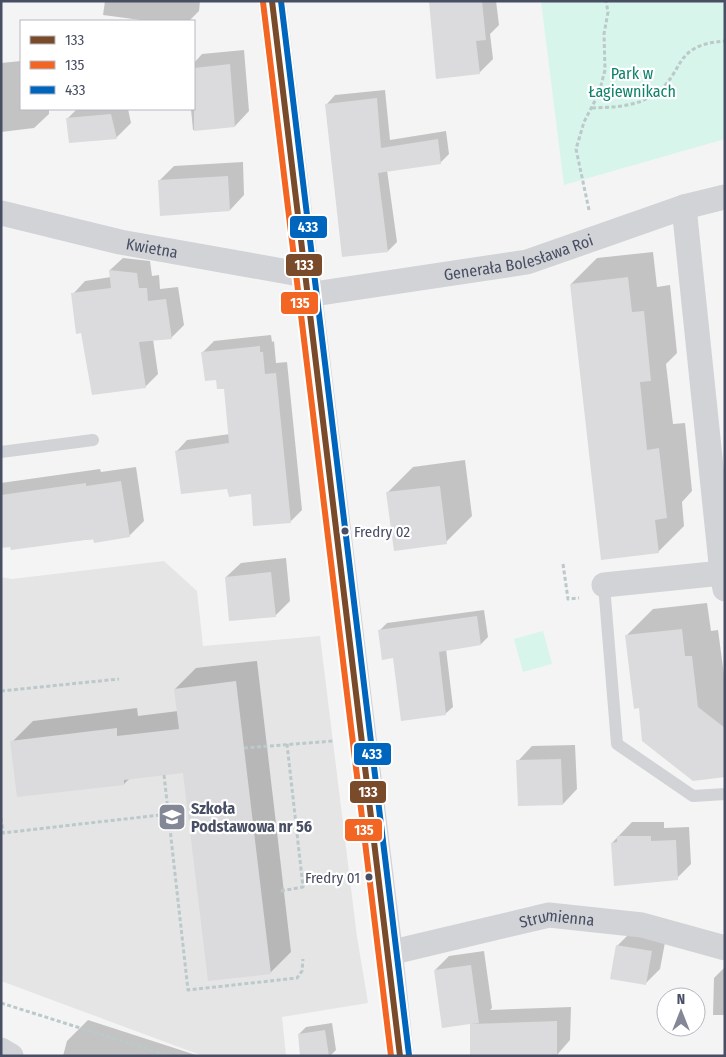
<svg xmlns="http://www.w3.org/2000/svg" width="726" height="1057" font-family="'Fira Sans Condensed',sans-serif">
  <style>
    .education { fill: #e5e5e6 }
    .green { fill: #d7f5eb }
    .shadow { fill: #0003 }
    .building { fill: #dbdbde }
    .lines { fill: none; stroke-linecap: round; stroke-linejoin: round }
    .path { stroke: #bcc9ca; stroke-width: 3; stroke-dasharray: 4 2.5; stroke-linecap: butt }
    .lane { stroke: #d1d3d7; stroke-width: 12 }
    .street { stroke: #d1d3d7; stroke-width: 25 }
    .secondary { stroke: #d2d3d8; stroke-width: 28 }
    .bus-1-casing { stroke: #fff; stroke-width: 10 }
    .bus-2-casing { stroke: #fff; stroke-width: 10 }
    .bus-3-casing { stroke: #fff; stroke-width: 10 }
    .bus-1 { stroke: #7a4b2a; stroke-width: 6 }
    .bus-2 { stroke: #f26522; stroke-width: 6 }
    .bus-3 { stroke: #0065bd; stroke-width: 6 }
    .bus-dot { fill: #484e63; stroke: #fff; stroke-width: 2 }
    .labels { text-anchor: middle; stroke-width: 4.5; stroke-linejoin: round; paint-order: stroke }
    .bus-label { font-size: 15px; fill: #484e63; stroke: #fff; text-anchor: start }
    .park-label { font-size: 16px; fill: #0e826b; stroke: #fff }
    .street-label { font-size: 16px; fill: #484e63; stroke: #fff }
    .poi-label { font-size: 16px; font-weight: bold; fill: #484e63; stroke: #fff; text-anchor: start }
    .line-badge { stroke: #fff; stroke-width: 2 }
    .badge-label { font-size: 14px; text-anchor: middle; font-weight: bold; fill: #fff }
  </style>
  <rect width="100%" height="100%" fill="#f4f4f4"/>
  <polygon class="education" points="164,561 197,591 203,646 320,636 357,937 368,1003 282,1017 286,1056 203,1056 1,981 1,577 12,579"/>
  <g class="green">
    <polygon points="541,1 725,1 725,139 564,185"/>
    <polygon points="543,631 552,664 523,672 514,639"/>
  </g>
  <g class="shadow">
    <polygon points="105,1 200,1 199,11 189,21 148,21 103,15"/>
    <polygon points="430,1 496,1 499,25 490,34 493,59 479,73"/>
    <polygon points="244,50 249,111 235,126 193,130 191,109 194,109 194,63 202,54"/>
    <polygon points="21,61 21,109 49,109 49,114 34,128 1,132 1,63"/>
    <polygon points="385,90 390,140 446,131 449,154 440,163 387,170 397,242 388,251 327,104 335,95"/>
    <polygon points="77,109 128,109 131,123 117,137 70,142 68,118"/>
    <polygon points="243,162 244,195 230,210 159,181 174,166"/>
    <polygon points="653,252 657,287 670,285 677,353 666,364 673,424 685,423 692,491 682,502 684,526 658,552 571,284 597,258"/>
    <polygon points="123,258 150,261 152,276 159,275 160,289 178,287 184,325 171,338 153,339 158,374 145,387 82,332 73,294 85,281 111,277 110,270"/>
    <polygon points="271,335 272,342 274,341 276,363 287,362 302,510 291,521 252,493 229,488 176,452 187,440 230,434 225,388 203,352 214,341"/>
    <polygon points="465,460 472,516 446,542 387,493 413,467"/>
    <polygon points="136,467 144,521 129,536 1,547 1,483 100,469 101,472"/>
    <polygon points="286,558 290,601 275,616 226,577 241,563"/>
    <polygon points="707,603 711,631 718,630 725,682 725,776 640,707 627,635 653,609"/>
    <polygon points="484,610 488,637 481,644 446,649 453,707 445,714 395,657 380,630 387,623"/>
    <polygon points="257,661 291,952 270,973 184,771 130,778 124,784 12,742 33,721 137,708 138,716 178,711 175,689 196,668"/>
    <polygon points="575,745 577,789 563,804 518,761 532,746"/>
    <polygon points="632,822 664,822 664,828 689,827 691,864 677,878 612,843"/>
    <polygon points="632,931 666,937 660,969 646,983 617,946"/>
    <polygon points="484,951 492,1008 490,1010 571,1007 570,1040 556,1056 471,1056 471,1022 435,970 449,956"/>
    <polygon points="725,967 725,1015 713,1015 714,978"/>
    <polygon points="88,1020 199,1056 63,1056 67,1041"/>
    <polygon points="332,1023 336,1050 330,1056 301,1056 299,1034 306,1027"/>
  </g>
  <g class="building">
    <polygon points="429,1 482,1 486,40 476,41 480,74 436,79"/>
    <polygon points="230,64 235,127 194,131 194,68"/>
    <polygon points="377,98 381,148 438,139 441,164 378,173 388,252 342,257 325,104"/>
    <polygon points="111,114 117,139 69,143 66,118"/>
    <polygon points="228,176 230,211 160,216 158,180"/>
    <polygon points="109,270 137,273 139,288 147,288 148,301 166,299 172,339 139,342 146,388 92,395 81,333 76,334 71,293 111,288"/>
    <polygon points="628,277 632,312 644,311 651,381 640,382 647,450 659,448 667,518 655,520 659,553 601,560 570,284"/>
    <polygon points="260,346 260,352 263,352 265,374 276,373 291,523 253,526 251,494 229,497 227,489 181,494 175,451 229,443 224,389 217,389 216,380 205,381 201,352"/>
    <polygon points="121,481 130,537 94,543 93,539 11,550 10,547 1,548 1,495 86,483 86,486"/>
    <polygon points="440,486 447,544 394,551 386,492"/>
    <polygon points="271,572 276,617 229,621 225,577"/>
    <polygon points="477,616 481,645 439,652 446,715 401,721 393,658 382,660 378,630"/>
    <polygon points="682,629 685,656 692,656 698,707 725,728 725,777 693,781 642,741 639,708 634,709 625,635"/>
    <polygon points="236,681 271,974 208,981 183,773 124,780 124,785 17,797 10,741 117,728 117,736 179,729 174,689"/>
    <polygon points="561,759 563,805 518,806 516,760"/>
    <polygon points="617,836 651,836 651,841 676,840 678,880 614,886 611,843 617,842"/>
    <polygon points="616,945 652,951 646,985 610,979"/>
    <polygon points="471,965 479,1023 471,1024 557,1021 557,1056 470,1056 470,1024 442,1028 434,970"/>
    <polygon points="325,1030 329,1056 300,1056 298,1034"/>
  </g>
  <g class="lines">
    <g class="path">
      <path d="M592 108C614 107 636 107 655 94 686 72 671 45 725 41"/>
      <polyline points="589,210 576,149 584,122 599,93 605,70 604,34 608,12 606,1"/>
      <polyline points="563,564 568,599 579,598"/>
      <polyline points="1,691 119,679"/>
      <polyline points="244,748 333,741"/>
      <polyline points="164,775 188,990 297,978 302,971 303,959"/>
      <polyline points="1,818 3,833 168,814"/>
      <polyline points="281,891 303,887 287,744"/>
      <polyline points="1,1003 169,1056"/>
    </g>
    <g class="lane">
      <polyline points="1,452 93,440"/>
      <polyline points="604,585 617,744 693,796 725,794"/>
    </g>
    <g class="street">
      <polyline points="684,207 722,573"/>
      <path id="s1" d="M1 213 120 242 305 275"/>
      <path id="s2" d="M307 295 527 262 684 207 725 197"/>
      <polyline points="604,585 722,573 725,589"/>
      <path id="s3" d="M389 953 549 915 642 925 725 948"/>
      <polyline points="1,1050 11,1056"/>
    </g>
    <polyline class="secondary" points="272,1 389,953 400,1056"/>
    <defs>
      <polyline id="bus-1" points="272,1 400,1056"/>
      <polyline id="bus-2" points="263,2 391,1056"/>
      <polyline id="bus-3" points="281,1 409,1055"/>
    </defs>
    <use href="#bus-1" class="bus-1-casing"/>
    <use href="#bus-2" class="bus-2-casing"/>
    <use href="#bus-3" class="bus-3-casing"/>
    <use href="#bus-1" class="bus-1"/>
    <use href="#bus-2" class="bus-2"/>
    <use href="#bus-3" class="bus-3"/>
  </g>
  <defs>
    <symbol id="school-square" viewBox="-11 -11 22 22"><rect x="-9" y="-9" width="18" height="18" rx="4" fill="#848896" stroke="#fff"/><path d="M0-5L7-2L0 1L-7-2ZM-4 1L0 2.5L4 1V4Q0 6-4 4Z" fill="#fff"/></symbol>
  </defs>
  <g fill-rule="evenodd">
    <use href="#school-square" x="156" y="801" width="32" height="32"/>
  </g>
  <g class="bus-dot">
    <circle cx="345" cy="531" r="4.5"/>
    <circle cx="369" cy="877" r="4.5"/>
  </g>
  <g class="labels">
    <g class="bus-label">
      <text x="354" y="537">Fredry 02</text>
      <text x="360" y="883" text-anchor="end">Fredry 01</text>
    </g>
    <g class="park-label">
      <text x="632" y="79">Park w<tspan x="632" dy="18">Łagiewnikach</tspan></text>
    </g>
    <g class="street-label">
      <text dy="6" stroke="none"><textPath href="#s1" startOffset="155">Kwietna</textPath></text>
      <text dy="6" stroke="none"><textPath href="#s2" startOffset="215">Generała Bolesława Roi</textPath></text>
      <text dy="6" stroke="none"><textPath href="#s3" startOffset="172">Strumienna</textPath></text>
    </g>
    <g class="poi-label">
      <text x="191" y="814">Szkoła<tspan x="191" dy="18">Podstawowa nr 56</tspan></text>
    </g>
  </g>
  <g class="line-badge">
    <rect x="289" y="215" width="39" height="24" rx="5" fill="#0065bd"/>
    <rect x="285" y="253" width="38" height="24" rx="5" fill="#7a4b2a"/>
    <rect x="280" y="291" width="39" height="24" rx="5" fill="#f26522"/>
    <rect x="353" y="742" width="39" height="24" rx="5" fill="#0065bd"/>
    <rect x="349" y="780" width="38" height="24" rx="5" fill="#7a4b2a"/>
    <rect x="344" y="818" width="39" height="24" rx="5" fill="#f26522"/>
  </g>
  <g class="badge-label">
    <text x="308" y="232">433</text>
    <text x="304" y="270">133</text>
    <text x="300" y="308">135</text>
    <text x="372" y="759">433</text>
    <text x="368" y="797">133</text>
    <text x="364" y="835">135</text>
  </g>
  <rect width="726" height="1057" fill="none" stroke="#484e63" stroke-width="5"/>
  <rect x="20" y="20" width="175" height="90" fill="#ffffff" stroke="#b6b8c1"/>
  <rect x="30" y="36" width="25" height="8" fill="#7a4b2a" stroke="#b6b8c1"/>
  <text x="65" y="45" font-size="15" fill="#484e63">133</text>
  <rect x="30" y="61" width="25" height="8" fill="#f26522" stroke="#b6b8c1"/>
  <text x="65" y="70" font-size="15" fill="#484e63">135</text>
  <rect x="30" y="86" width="25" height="8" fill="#0065bd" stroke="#b6b8c1"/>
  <text x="65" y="95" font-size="15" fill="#484e63">433</text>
  <g transform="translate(681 1012)"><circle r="24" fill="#ffffff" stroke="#b6b8c1"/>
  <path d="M0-4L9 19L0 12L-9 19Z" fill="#848896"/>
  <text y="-8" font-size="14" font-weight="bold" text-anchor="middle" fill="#484e63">N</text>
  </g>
</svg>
